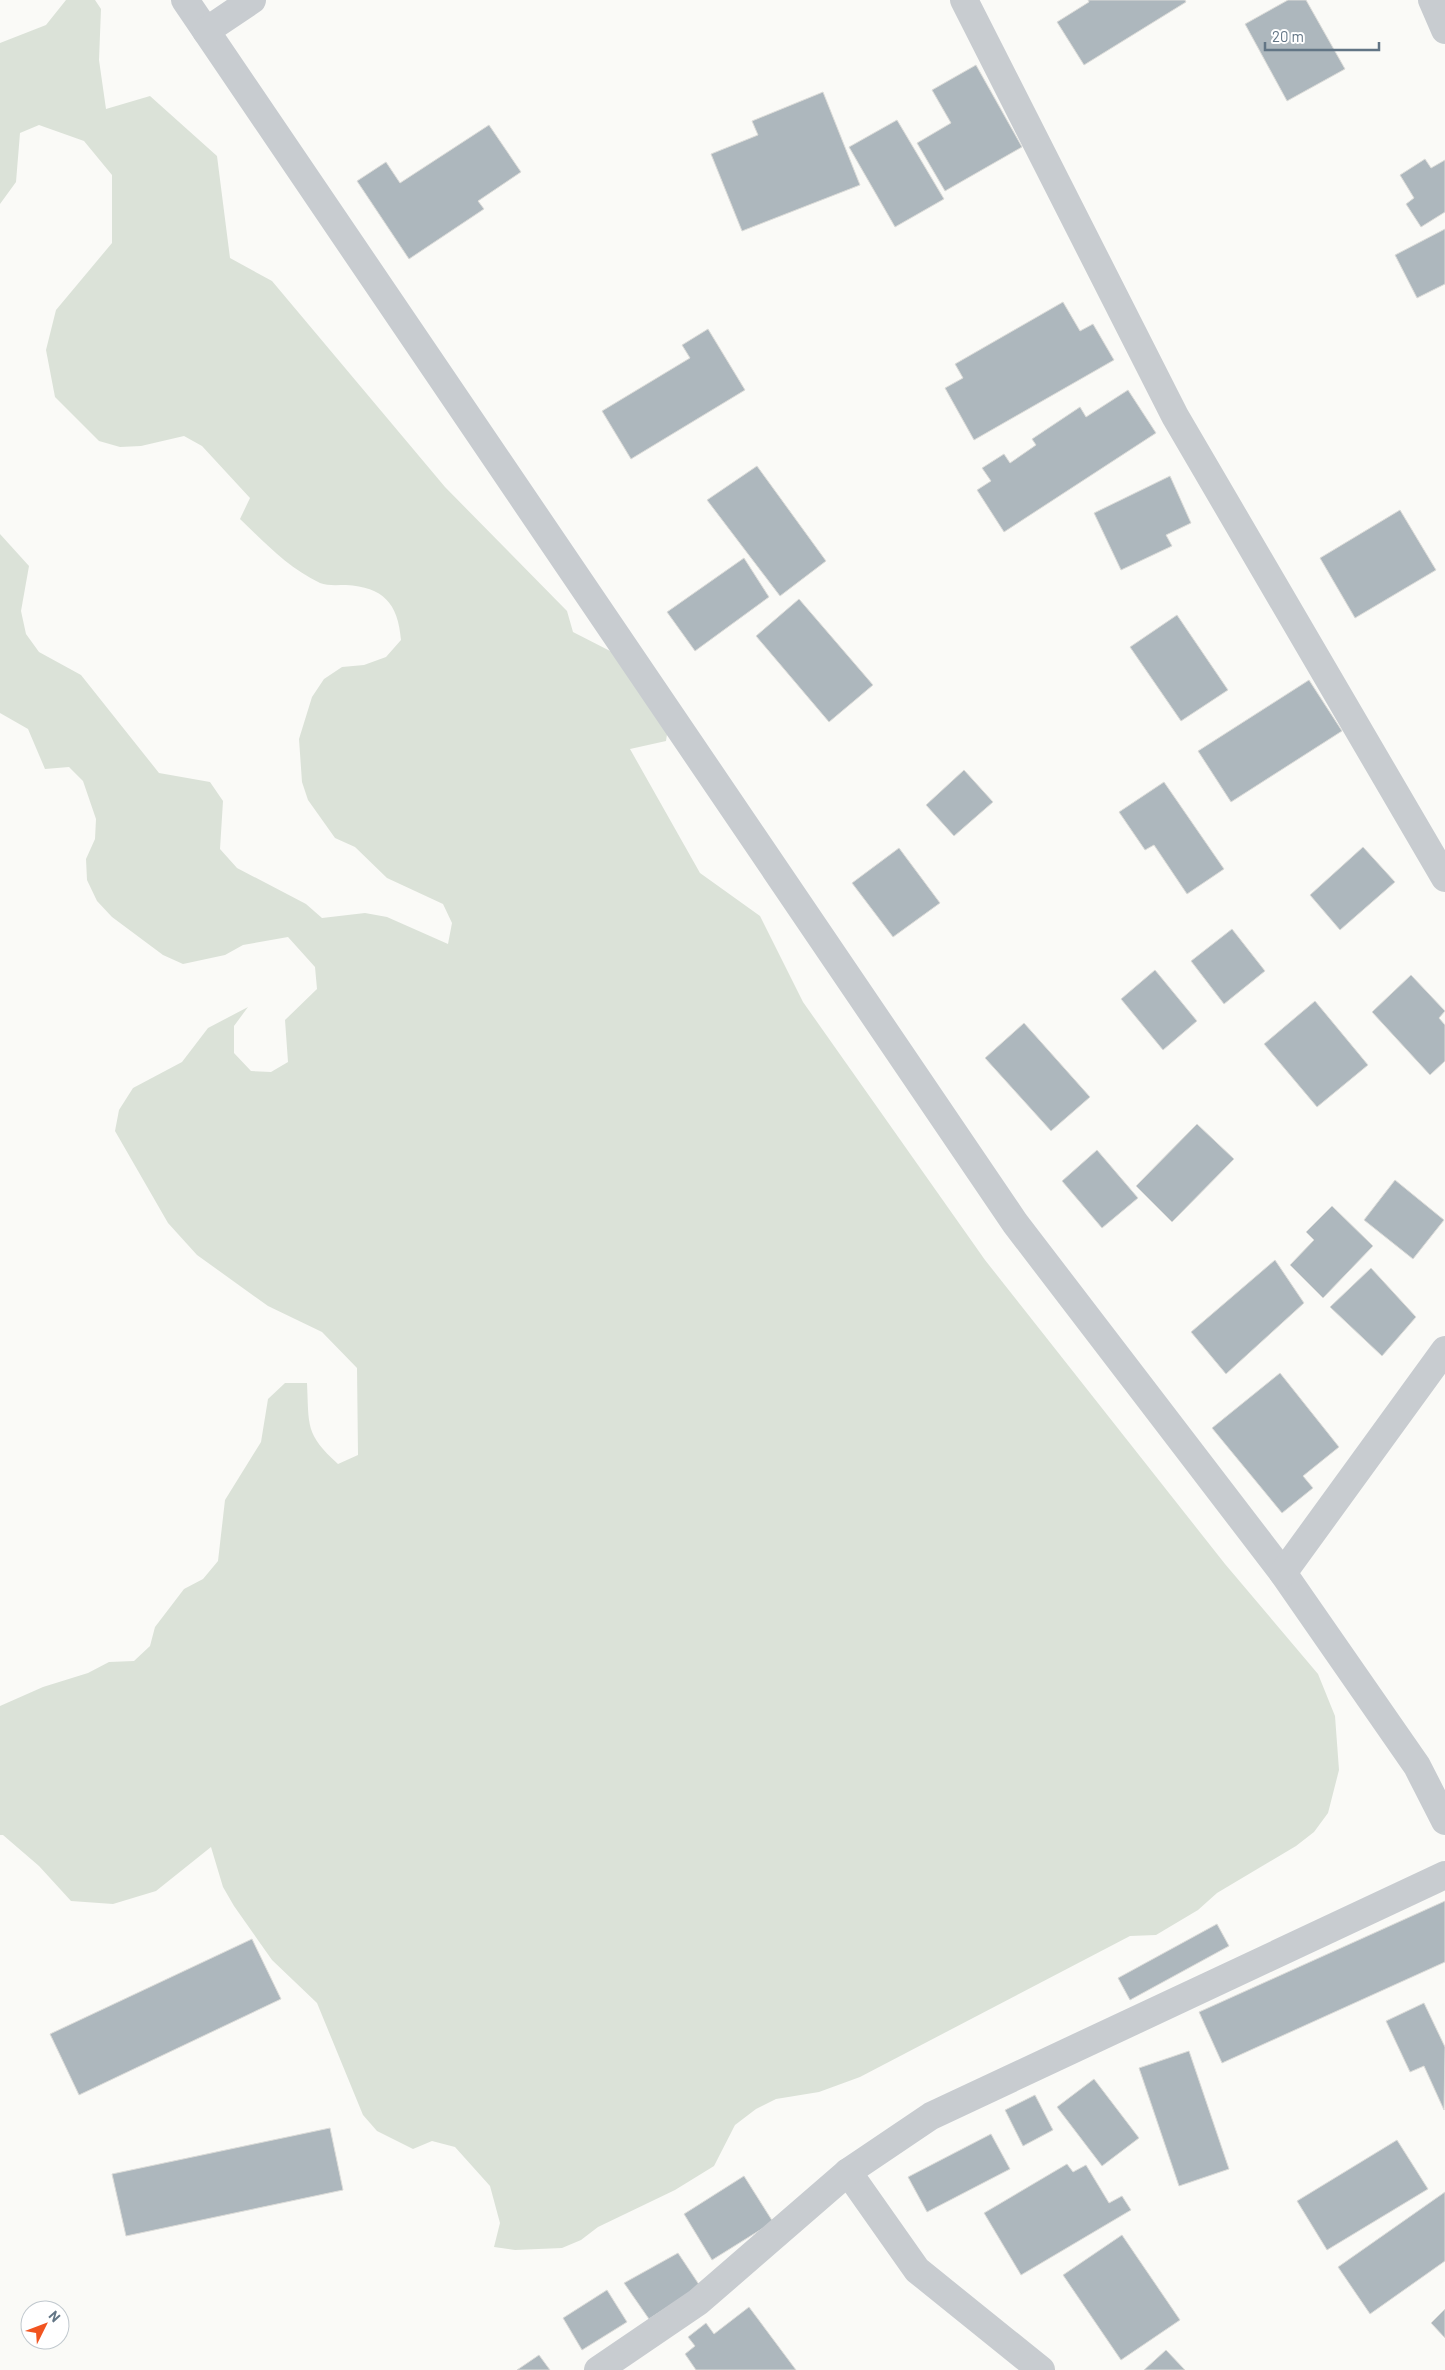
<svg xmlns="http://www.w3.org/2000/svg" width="1445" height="2370" font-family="Barlow,sans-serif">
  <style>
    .green { fill: #dbe2d8 }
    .building { fill: #adb7bd; stroke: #dcdcd9 }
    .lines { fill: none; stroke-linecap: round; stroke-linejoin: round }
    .minor { stroke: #c8ccd0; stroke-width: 28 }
  </style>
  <rect width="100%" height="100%" fill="#fafaf7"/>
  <path class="green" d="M66 0H95L101 9 99 60 106 109 150 96 217 156 230 258 272 281 445 487 567 611 573 632 614 653 669 721 666 741 630 749 700 873 760 916 803 1002 985 1260 1225 1564 1318 1674 1335 1716 1339 1770 1328 1813 1314 1832 1296 1846 1217 1893 1198 1910 1156 1935 1130 1936 860 2077 819 2092 776 2099 756 2109 735 2125 714 2166 675 2190 598 2227 581 2240 562 2248 515 2250 494 2247 500 2223 490 2186 455 2147 432 2141 413 2149 377 2131 363 2115 317 2003 272 1960 234 1906 223 1887 211 1847 156 1891 113 1904 71 1901 39 1866 3 1835H0V1706L43 1687 88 1673 109 1662 134 1661 150 1646 155 1627 184 1589 203 1579 218 1561 225 1500 261 1442 268 1399 285 1383H307C309 1426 305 1434 338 1464L358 1455 357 1368 322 1332 268 1306 197 1255 168 1223 115 1131 119 1110 133 1088 182 1062 208 1028 248 1007 234 1026V1053L251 1071 271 1072 288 1062 285 1020 317 989 315 967 288 937 243 945 225 955 183 964 163 955 112 917 97 901 87 880 86 859 95 839 96 819 83 781 69 767 45 769 28 729 0 713V534L29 566 21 611 26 634 39 652 81 675 159 773 210 782 223 801 220 849 237 868 306 904 322 918 365 913 387 917 448 944 452 923 443 904 387 878 355 847 335 838 308 800 302 782 299 739 312 697 324 679 342 667 364 665 386 657 401 640C398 603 383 587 346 585 338 585 327 586 320 583 288 568 265 543 240 519L250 498 202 446 184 436 141 446 120 447 99 441 55 397 46 350 56 310 112 243V175L84 141 39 125 20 133 16 182 0 204V43L46 25Z"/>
  <g class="building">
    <polygon points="1088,0 1185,0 1186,2 1084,65 1057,22 1089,2"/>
    <polygon points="1288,0 1306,0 1345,69 1287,101 1245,24"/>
    <polygon points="976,65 1022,147 945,191 917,143 951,123 932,90"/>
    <polygon points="823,92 860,185 742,231 711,154 758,135 752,121"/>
    <polygon points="897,120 944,199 895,227 849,147"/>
    <polygon points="489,125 521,172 478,201 484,209 409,259 357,181 386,162 400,183"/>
    <polygon points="1425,159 1431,168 1445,160 1445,212 1421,227 1406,204 1414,198 1400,175"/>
    <polygon points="1445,229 1445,284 1417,298 1395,255"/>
    <polygon points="1063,302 1080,331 1093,324 1114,360 974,440 945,388 963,378 955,364"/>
    <polygon points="708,329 745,390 631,459 602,411 690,358 682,345"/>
    <polygon points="1128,390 1156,433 1004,532 977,490 991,481 982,468 1004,454 1010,463 1036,445 1032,439 1080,407 1086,417"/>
    <polygon points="757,466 826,561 780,596 707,500"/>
    <polygon points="1170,476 1191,523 1166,535 1172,546 1121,570 1094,513"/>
    <polygon points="1400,510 1436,570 1355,618 1320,558"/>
    <polygon points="744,558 769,597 695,651 667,612"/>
    <polygon points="799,599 873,685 829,722 756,636"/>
    <polygon points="1177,615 1228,690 1181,721 1130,647"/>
    <polygon points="1309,680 1342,731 1231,802 1198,751"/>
    <polygon points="964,770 993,802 954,836 926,805"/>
    <polygon points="1164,782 1224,869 1187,894 1154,845 1145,850 1119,812"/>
    <polygon points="1363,847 1395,882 1340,930 1310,895"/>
    <polygon points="899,848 940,903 893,937 852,883"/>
    <polygon points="1232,929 1265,971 1224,1004 1191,961"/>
    <polygon points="1155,970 1197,1021 1163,1050 1121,999"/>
    <polygon points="1411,975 1445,1011 1439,1018 1445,1025 1445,1061 1430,1075 1372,1012"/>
    <polygon points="1315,1001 1368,1065 1317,1107 1264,1044"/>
    <polygon points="1024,1023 1090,1097 1051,1131 985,1058"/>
    <polygon points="1197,1124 1234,1159 1172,1222 1136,1186"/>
    <polygon points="1097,1150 1138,1198 1102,1228 1062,1181"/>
    <polygon points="1395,1180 1444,1220 1413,1259 1364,1220"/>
    <polygon points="1332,1206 1373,1246 1323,1298 1290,1265 1314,1240 1306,1232"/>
    <polygon points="1275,1260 1304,1303 1226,1374 1191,1332"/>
    <polygon points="1371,1268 1416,1317 1382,1356 1330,1307"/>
    <polygon points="1280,1373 1339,1447 1303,1476 1313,1488 1282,1513 1212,1428"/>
    <polygon points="1445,1901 1445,1962 1222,2063 1199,2012"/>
    <polygon points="1217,1924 1229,1946 1130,2000 1118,1978"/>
    <polygon points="252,1939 281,1999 79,2095 50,2034"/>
    <polygon points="1424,2003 1445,2047 1444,2110 1424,2066 1410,2072 1386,2021"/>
    <polygon points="1189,2051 1229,2169 1179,2186 1139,2068"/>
    <polygon points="1094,2079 1139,2138 1102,2166 1057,2107"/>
    <polygon points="1035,2095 1053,2130 1023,2146 1005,2110"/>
    <polygon points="330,2128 343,2190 126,2236 112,2174"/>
    <polygon points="991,2134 1010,2169 927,2212 908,2177"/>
    <polygon points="1397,2140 1428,2189 1327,2250 1297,2201"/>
    <polygon points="1067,2164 1073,2172 1086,2165 1109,2203 1122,2196 1131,2210 1021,2275 984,2213"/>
    <polygon points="744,2176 773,2222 712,2260 684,2214"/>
    <polygon points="1445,2192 1445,2261 1370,2314 1338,2267"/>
    <polygon points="1122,2235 1180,2320 1121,2360 1063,2275"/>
    <polygon points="678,2253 700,2286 649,2319 624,2283"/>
    <polygon points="607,2290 627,2322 582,2350 563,2318"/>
    <polygon points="749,2307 796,2370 696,2370 685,2354 695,2346 688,2337 706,2323 714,2334"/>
    <polygon points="1445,2309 1445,2338 1431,2323"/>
    <polygon points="1166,2350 1185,2370 1144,2370"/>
    <polygon points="539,2355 550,2370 517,2370"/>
  </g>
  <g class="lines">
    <g class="minor">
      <polyline points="185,0 1015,1223 1283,1573 1417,1766 1445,1821"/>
      <polyline points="964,0 1175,416 1445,878"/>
      <polyline points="1432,0 1445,30"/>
      <polyline points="206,31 252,0"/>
      <polyline points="1283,1573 1445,1350"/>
      <polyline points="848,2172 917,2270 1041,2370"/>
      <polyline points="598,2370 698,2302 848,2172 931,2116 1445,1875"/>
    </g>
  </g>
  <g transform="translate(45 2325) rotate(48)"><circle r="24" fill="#ffffff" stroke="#c0c8ce"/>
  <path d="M0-4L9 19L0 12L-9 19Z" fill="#f15420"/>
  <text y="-8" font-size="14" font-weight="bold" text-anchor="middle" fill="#627585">N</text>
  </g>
  <path d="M1265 42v8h114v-8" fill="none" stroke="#627585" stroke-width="2.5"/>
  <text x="1272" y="42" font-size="15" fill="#627585" stroke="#ffffff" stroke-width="4" paint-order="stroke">20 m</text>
</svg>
